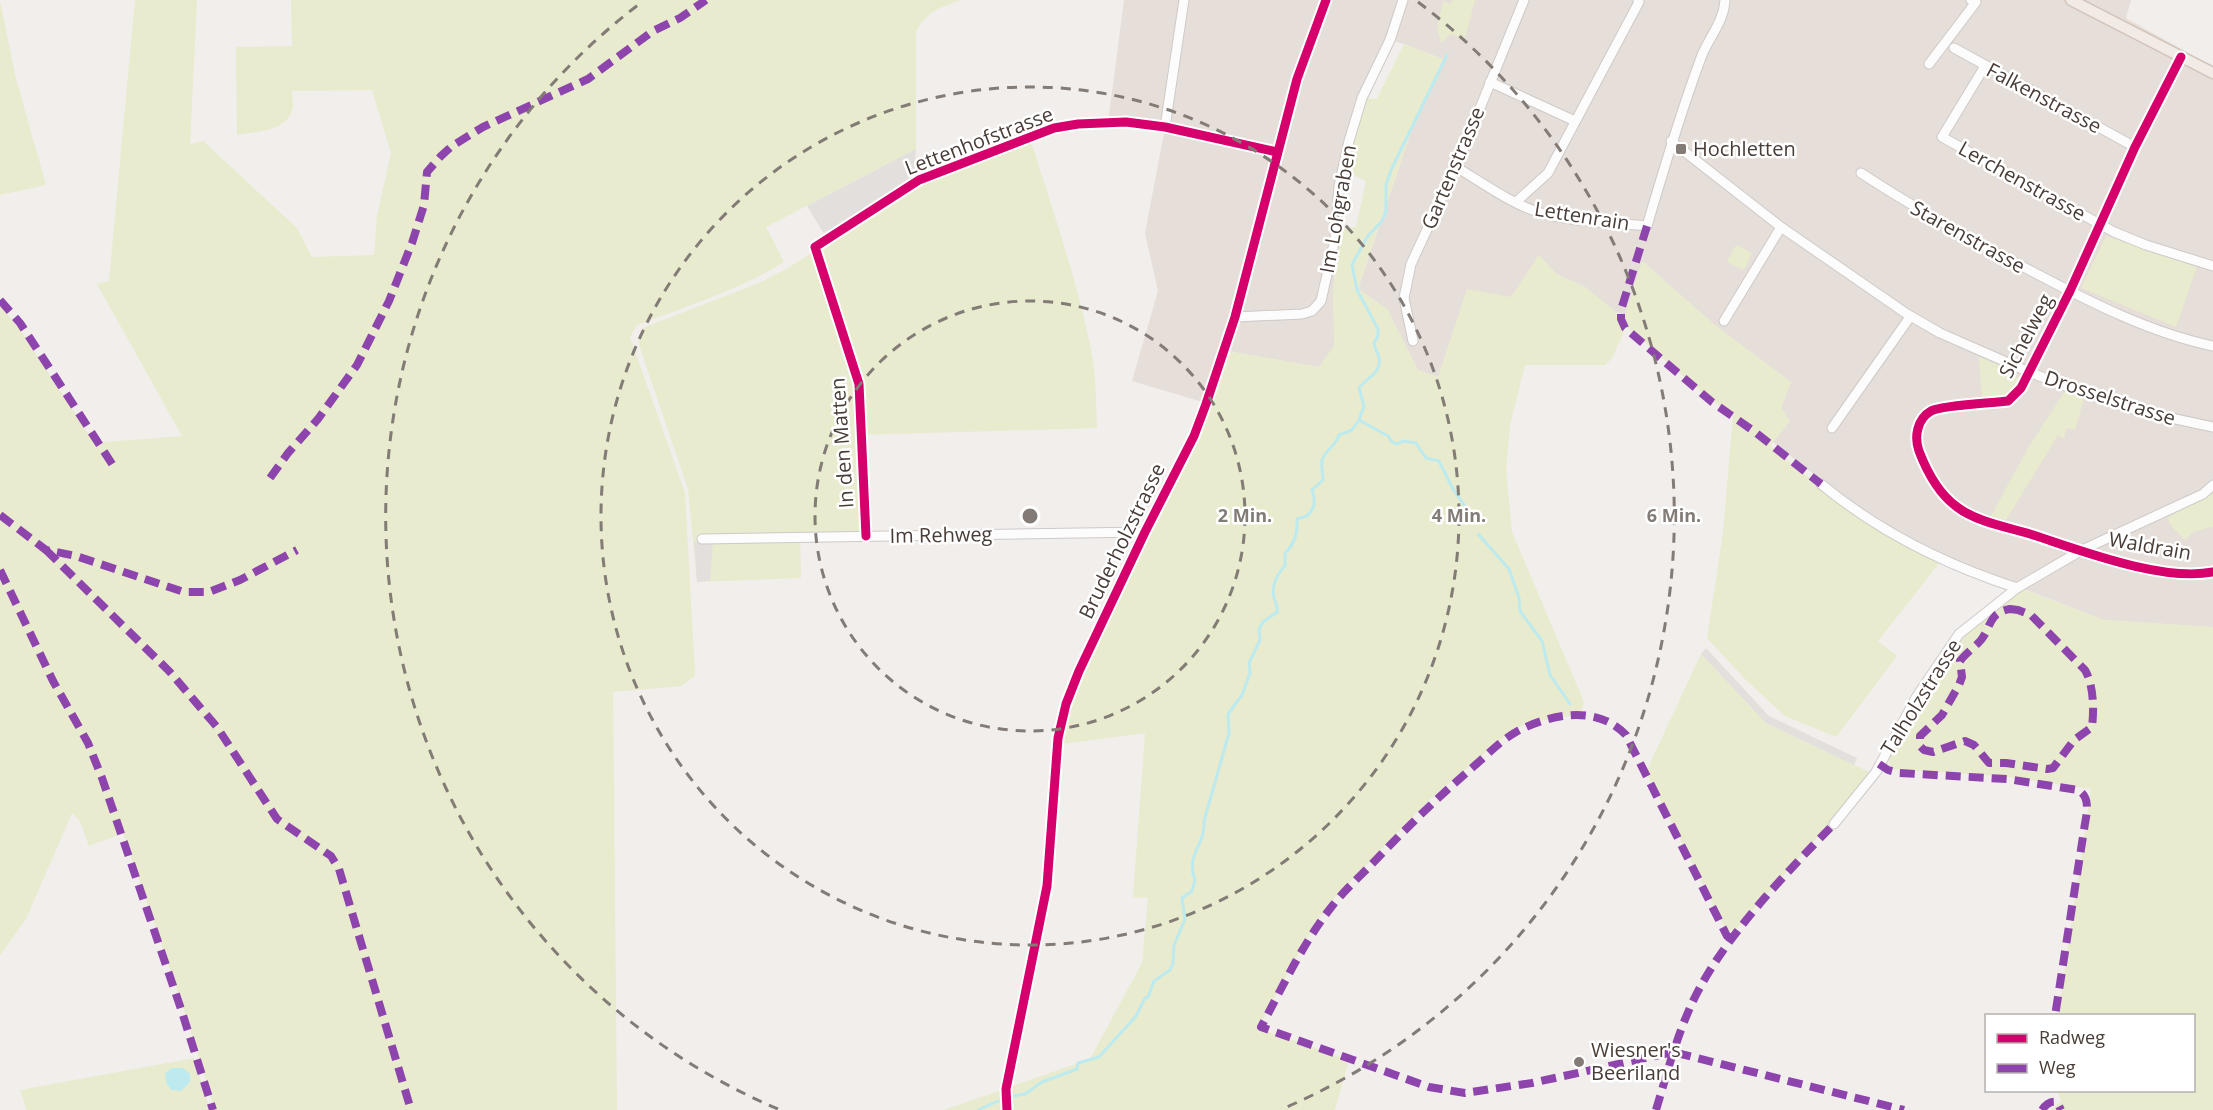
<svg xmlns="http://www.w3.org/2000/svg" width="2213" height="1110" font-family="'Open Sans',sans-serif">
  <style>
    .residential { fill: #e5ded9 }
    .green { fill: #e8ebcd }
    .parking { fill: #e3dfdd }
    .water { fill: #bdeaef }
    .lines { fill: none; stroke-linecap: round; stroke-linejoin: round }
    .stream { stroke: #bdeaef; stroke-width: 3 }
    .minor-casing { stroke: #cecac8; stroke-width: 11 }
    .major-casing { stroke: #d3c4ba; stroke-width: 13 }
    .minor { stroke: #fdfcfc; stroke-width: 9 }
    .major { stroke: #f1eae5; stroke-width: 10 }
    .quiet { stroke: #8e44ad; stroke-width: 8; stroke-dasharray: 15 8; stroke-linecap: butt }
    .cycleway-casing { stroke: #fff; stroke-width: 13 }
    .cycleway { stroke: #d6006c; stroke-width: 9 }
    .ring { fill: none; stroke: #837b76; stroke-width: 3; stroke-dasharray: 10 8 }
    .poi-dot { fill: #837b76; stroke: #fff; stroke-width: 2 }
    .labels { text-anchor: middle; stroke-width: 5; stroke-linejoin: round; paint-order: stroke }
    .street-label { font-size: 20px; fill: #483d37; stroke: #fff }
    .poi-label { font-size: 20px; fill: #483d37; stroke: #fff; text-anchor: start }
    .centre { fill: #837b76; stroke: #fff; stroke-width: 3 }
    .ring-label { font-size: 18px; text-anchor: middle; font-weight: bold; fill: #837b76; stroke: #fff; stroke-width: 5; stroke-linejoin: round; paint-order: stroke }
  </style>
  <rect width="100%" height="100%" fill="#f1eeec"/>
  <polygon class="residential" points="1124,0 2131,0 2126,18 2213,67 2213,627 2104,620 1987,575 1897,534 1848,501 1773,442 1790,421 1781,408 1791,382 1716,326 1642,261 1625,315 1616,312 1585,287 1556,274 1539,255 1511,297 1438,377 1418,370 1387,309 1358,289 1413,126 1443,59 1404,44 1390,40 1362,98 1339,186 1340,229 1333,291 1335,346 1319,367 1227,351 1209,404 1132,381 1158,291 1145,233 1165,128 1108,123"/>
  <g class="green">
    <path d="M135 0H197L190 144 203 141 297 228 312 257 374 255 377 216 391 153 372 90 292 91C292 96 293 101 293 106 290 132 256 131 237 135L236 47 292 46 291 0H960C939 8 927 11 916 32V149L766 227 784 262C739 290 686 306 637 325L630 337 685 493 695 675 682 686 613 692 617 1110H215L184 1010 123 833 89 846 80 821 72 813 26 919 0 955V306L19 328 94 443 182 436 97 284 109 281Z"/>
    <polygon points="1453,0 1475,0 1465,38 1450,34 1441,43 1437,27 1443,1 1450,4"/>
    <polygon points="0,1 16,79 46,185 0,195"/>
    <path d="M1404 44 1443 59 1413 126 1358 289 1387 309 1418 370 1438 377 1467 289 1511 297 1539 255 1556 274 1585 287 1616 312 1624 332 1612 358 1605 365H1525L1510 425 1506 470 1512 532 1584 702 1581 714 1528 723 1511 731 1429 800 1337 895 1316 922 1258 1028 1349 1060 1335 1110H944L1090 1059 1142 963 1148 898 1133 897 1145 733 1062 744C1068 681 1110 612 1138 555 1169 488 1197 419 1227 351L1319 367 1334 346 1333 291 1340 229 1356 227 1366 181 1342 170 1362 98 1377 99Z"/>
    <path d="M1031 141C1052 209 1077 279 1091 350 1096 375 1096 402 1097 428L859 435 863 532 800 533 801 578 697 582 688 489 639 345V336L643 328 759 283 788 268 918 184Z"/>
    <polygon points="2106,236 2197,267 2176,327 2081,288"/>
    <polygon points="1736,245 1752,253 1744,270 1727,262"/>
    <polygon points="1642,261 1716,326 1791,382 1781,408 1790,421 1770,446 1857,516 1940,562 1878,641 1897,656 1836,737 1785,716 1745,679 1707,638 1723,533 1733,416 1704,394 1628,328 1625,315"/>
    <polygon points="1979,357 2014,371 2019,382 2004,396 1982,400"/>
    <polygon points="2065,391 2084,399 2075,430 2066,428 2064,439 2058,435 2006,520 1991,516 2028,448"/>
    <polygon points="2213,492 2213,527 2195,531 2185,540 2173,528 2167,518"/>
    <polygon points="2022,589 2104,620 2213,627 2213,1110 2051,1110 2061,1101 2058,1091 2194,1090 2194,1016 2058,1015 2091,789 2001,776 1891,769 1888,758 1934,676 1971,628"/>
    <polygon points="1701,654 1766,723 1871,773 1819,835 1736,929 1730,931 1724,926 1646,772"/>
    <polygon points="194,1058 210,1110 27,1110 20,1090"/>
  </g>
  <g class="parking">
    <polygon points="916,149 914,180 826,237 807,206"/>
    <polygon points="713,541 710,581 697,582 694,542"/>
    <polygon points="1706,648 1769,716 1857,758 1854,765 1766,723 1701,654"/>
  </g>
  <polygon class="water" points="172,1068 183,1068 190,1074 190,1082 181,1091 171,1090 166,1082 165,1073"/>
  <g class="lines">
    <g class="stream">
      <polyline points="1359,420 1388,436 1392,442 1396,444 1404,441 1416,443 1426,458 1439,461 1453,489 1467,509"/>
      <polyline points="1478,534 1509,569 1519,598 1520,611 1542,641 1550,675 1570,704"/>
      <path d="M1013 1096 1025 1094 1042 1082 1077 1069 1078 1063 1099 1057 1136 1016 1145 998 1148 997 1154 981 1170 970 1173 963 1174 945 1185 919 1182 898 1192 891 1195 880C1185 855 1206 844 1204 821L1229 733 1228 714 1242 695 1250 673 1249 663 1260 640 1259 629 1263 622 1277 612C1278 605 1276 604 1274 598 1271 586 1277 574 1285 566V553C1295 544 1298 533 1297 519L1307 516C1315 508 1316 501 1312 490L1323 480C1323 474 1321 466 1322 460 1325 450 1336 446 1339 435L1352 430 1359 420 1364 406 1359 388C1366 378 1382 373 1379 358 1378 353 1375 349 1374 343L1378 336V329L1357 290 1352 265 1367 237 1382 221 1386 211V185L1391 170 1447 55"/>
      <polyline points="978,1110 998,1101"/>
    </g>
    <defs>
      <g id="minor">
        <polyline points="1954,48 2135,147"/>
        <path d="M2181 57 2135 147 2070 291 2021 388 2008 401C1992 403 1942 405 1931 411 1917 419 1914 437 1919 451 1927 472 1939 494 1957 507 1977 522 2007 527 2030 534 2080 550 2162 582 2213 572"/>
        <polyline points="1929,64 1976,2 1971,0"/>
        <polyline points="1985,66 1942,137 2114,232 2146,245 2213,266"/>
        <polyline points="1490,82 1575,121"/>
        <polyline points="1165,127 1184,0"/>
        <polyline points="1671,141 1781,227 1907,314 1940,333 2029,372 2089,395 2139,411 2213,427"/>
        <path d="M1456 167C1483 183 1511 204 1541 213 1572 222 1615 223 1647 226 1664 168 1681 111 1702 55 1710 36 1724 21 1725 0"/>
        <path d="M1861 173C1917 210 1976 242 2035 273 2092 303 2151 333 2213 346"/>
        <polyline points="1516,202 1548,173 1639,2 1638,0"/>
        <polyline points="1235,317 1302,314 1312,311 1321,301 1335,239 1339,186 1349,141 1362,98 1390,40 1403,0"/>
        <polyline points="1724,321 1781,227"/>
        <polyline points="1413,341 1404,298 1411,264 1456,167 1524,0"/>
        <polyline points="1832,428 1910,317"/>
        <path d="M1821 484C1878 531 1946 565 2017 588"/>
        <polyline points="866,536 859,384 815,247 919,180 1054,128 1078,124 1126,122 1165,127 1277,152"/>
        <polyline points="702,539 1145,532"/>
        <polyline points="1834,824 1876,772 1917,696 1959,634 2017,588 2082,550 2203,494 2213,485"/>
        <polyline points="1007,1110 1006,1089 1047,886 1058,738 1066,704 1079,671 1145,532 1194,436 1206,404 1235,317 1297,79 1326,0"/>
      </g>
      <polyline id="major" points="2071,0 2213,73"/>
    </defs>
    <use href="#minor" class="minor-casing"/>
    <use href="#major" class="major-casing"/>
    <use href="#minor" class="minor"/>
    <use href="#major" class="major"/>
    <g class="quiet">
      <polyline points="1647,226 1621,310 1621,319 1625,328 1712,402 1755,432 1821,484"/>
      <polyline points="0,300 20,323 116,470"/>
      <polyline points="270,478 288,453 318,419 357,365 389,301 412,243 424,205 427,172 441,156 452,146 483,127 588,79 653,31 680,18 706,0"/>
      <polyline points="0,515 46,550 76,556 184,592 209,592 240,580 297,550"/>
      <polyline points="46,550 169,671 217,727 277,819 331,856 339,869 411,1110"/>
      <polyline points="0,570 53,681 88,743 102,778 181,1009 213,1110"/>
      <path d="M2010 609 2018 610 2031 615 2085 670C2094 686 2094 710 2092 727L2074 740 2053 768 2047 769 2006 763H1989L1974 745 1965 741 1933 752 1924 750 1920 746V736L1942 715 1959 685 1962 677 1960 661C1966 653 1975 647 1981 640 1992 626 1988 613 2010 609Z"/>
      <path d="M1879 764 1888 770 1899 773 2007 779 2078 790C2092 798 2086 815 2084 830L2055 1016"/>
      <path d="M1732 938 1727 936 1626 735C1597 704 1549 714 1516 732 1500 741 1486 756 1473 767 1437 798 1403 831 1371 865 1358 878 1344 891 1333 905 1304 941 1283 986 1261 1027L1429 1087 1465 1093 1532 1083 1673 1052 1904 1110"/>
      <path d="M1656 1110C1666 1077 1675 1042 1689 1010 1717 944 1784 875 1834 824"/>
      <path d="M2042 1110C2046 1104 2050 1101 2057 1102L2061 1110"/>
    </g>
    <defs>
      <g id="cycleway">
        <path d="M2181 57 2135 147 2070 291 2021 388 2008 401C1992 403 1942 405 1931 411 1917 419 1914 437 1919 451 1927 472 1939 494 1957 507 1977 522 2007 527 2030 534 2080 550 2162 582 2213 572"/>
        <polyline points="866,536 859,384 815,247 919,180 1054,128 1078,124 1126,122 1165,127 1277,152"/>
        <polyline points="1007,1110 1006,1089 1047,886 1058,738 1066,704 1079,671 1145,532 1194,436 1206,404 1235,317 1297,79 1326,0"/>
      </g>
    </defs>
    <use href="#cycleway" class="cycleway-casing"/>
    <use href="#cycleway" class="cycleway"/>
  </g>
  <g class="ring">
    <circle cx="1030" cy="516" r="215"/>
    <circle cx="1030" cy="516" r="429"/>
    <path d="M778 1109A644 644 0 0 1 642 2M1418 2A644 644 0 0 1 1282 1109"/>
  </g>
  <g class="poi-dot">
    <rect x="1675" y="143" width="12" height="12" rx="3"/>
    <circle cx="1579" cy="1062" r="6"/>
  </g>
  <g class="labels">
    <g class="street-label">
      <text transform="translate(2044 98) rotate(28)" y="7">Falkenstrasse</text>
      <text transform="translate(979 141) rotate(-21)" y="7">Lettenhofstrasse</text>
      <text transform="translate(1453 168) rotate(-67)" y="7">Gartenstrasse</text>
      <text transform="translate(2022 181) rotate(29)" y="7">Lerchenstrasse</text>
      <text transform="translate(1338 209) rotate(-80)" y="7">Im Lohgraben</text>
      <text transform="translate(1582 216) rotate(9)" y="7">Lettenrain</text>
      <text transform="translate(1968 237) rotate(29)" y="7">Starenstrasse</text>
      <text transform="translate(2026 336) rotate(-62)" y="7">Sichelweg</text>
      <text transform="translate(2110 398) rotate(18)" y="7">Drosselstrasse</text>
      <text transform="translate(842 443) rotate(-94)" y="7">In den Matten</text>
      <text transform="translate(941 535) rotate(-1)" y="7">Im Rehweg</text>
      <text transform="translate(1122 541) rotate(-64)" y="7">Bruderholzstrasse</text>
      <text transform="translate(2150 546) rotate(10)" y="7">Waldrain</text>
      <text transform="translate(1921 697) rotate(-58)" y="7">Talholzstrasse</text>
    </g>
    <g class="poi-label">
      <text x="1693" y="156">Hochletten</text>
      <text x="1591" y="1057">Wiesner's<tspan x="1591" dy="23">Beeriland</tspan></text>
    </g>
  </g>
  <circle cx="1030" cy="516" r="9" class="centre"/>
  <g class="ring-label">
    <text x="1245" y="522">2 Min.</text>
    <text x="1459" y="522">4 Min.</text>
    <text x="1674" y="522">6 Min.</text>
  </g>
  <rect x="1985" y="1014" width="210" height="78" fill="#ffffff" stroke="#b6b1af" stroke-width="1.5"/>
  <rect x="1997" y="1034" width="30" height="9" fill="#d6006c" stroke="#b6b1af" stroke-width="1.5"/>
  <text x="2039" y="1044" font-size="18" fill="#483d37">Radweg</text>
  <rect x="1997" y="1064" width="30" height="9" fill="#8e44ad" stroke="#b6b1af" stroke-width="1.5"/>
  <text x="2039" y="1074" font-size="18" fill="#483d37">Weg</text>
</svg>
